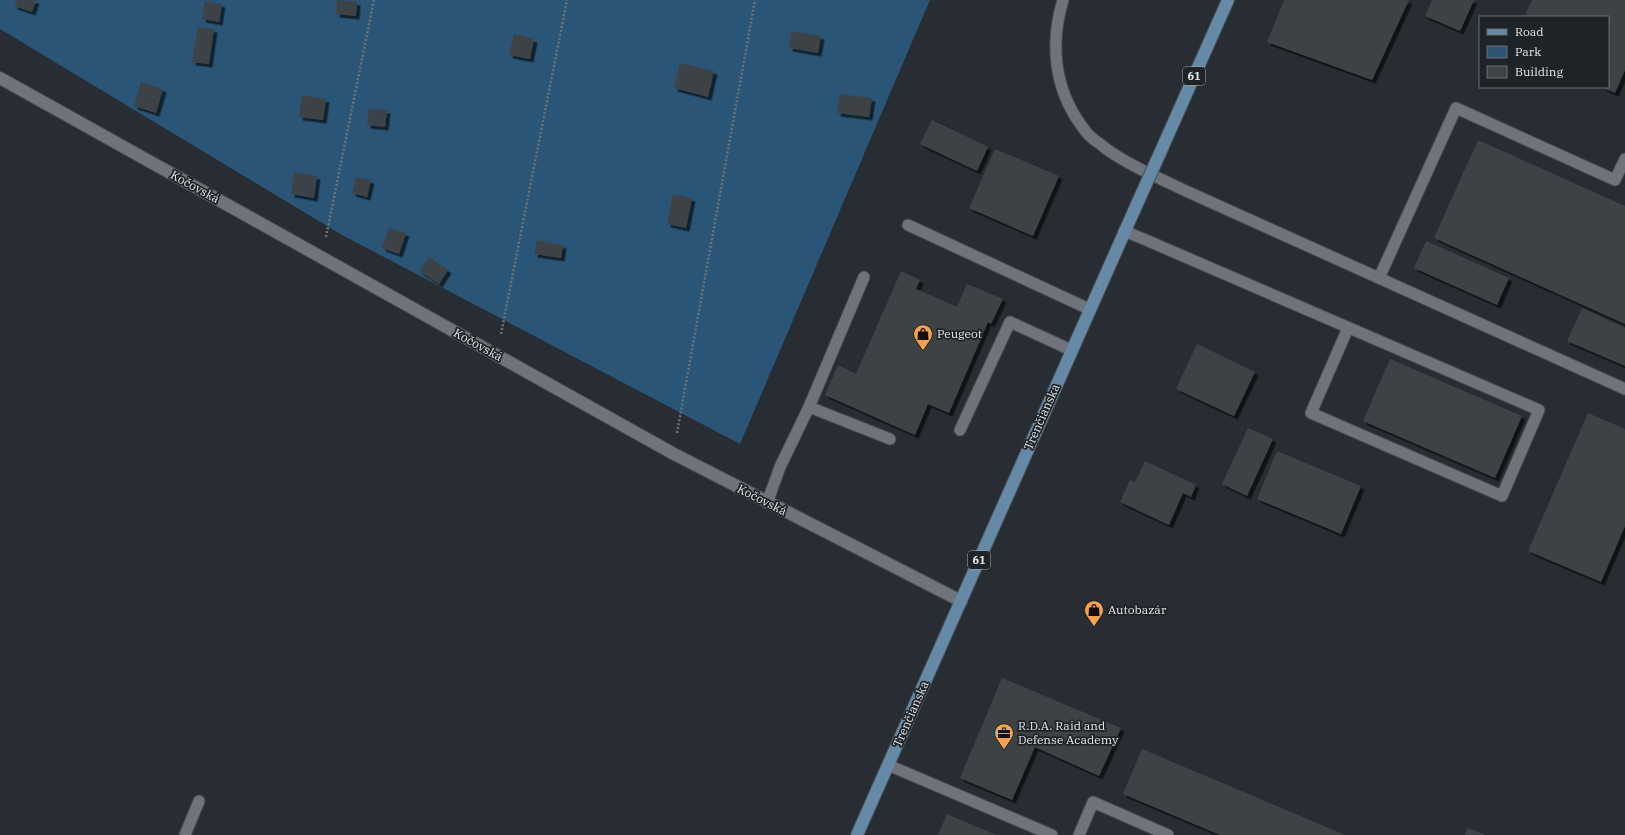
<svg xmlns="http://www.w3.org/2000/svg" width="1625" height="835" font-family="'IBM Plex Serif',serif">
  <style>
    .green { fill: #2a5576 }
    .building { fill: #3d4347; filter: url(#shadow) }
    .lines { fill: none; stroke-linecap: round; stroke-linejoin: round }
    .lane-casing { stroke: #474b4f; stroke-width: 13 }
    .street-casing { stroke: #474b4f; stroke-width: 14 }
    .primary-casing { stroke: #474b4f; stroke-width: 14 }
    .path { stroke: #6e7377; stroke-width: 2.5; stroke-dasharray: 2 2; stroke-linecap: butt }
    .lane { stroke: #6e7479; stroke-width: 11 }
    .street { stroke: #6e7479; stroke-width: 12 }
    .primary { stroke: #658aa7; stroke-width: 12 }
    .primary-bridge-casing { stroke: #474b4f; stroke-width: 14; stroke-linecap: butt }
    .primary-bridge { stroke: #658aa7; stroke-width: 12 }
    .labels { text-anchor: middle; stroke-width: 3.5; stroke-linejoin: round; paint-order: stroke }
    .shield { fill: #1e2328; stroke: #a7acaf; stroke-width: 1 }
    .shield-label { font-size: 11px; font-weight: bold; fill: #e2e6e9 }
    .street-label { font-size: 12px; fill: #e2e6e9; stroke: #1e2328 }
    .poi-label { font-size: 12px; fill: #e2e6e9; stroke: #1e2328; text-anchor: start }
  </style>
  <defs>
    <filter id="shadow"><feDropShadow dx="3.5" dy="3.5" stdDeviation="0" flood-color="#0009"/></filter>
  </defs>
  <rect width="100%" height="100%" fill="#272d32"/>
  <polygon class="green" points="0,0 930,0 740,444 342,235 0,29"/>
  <g class="building">
    <polygon points="17,0 36,0 32,12 14,6"/>
    <polygon points="337,0 357,2 356,16 336,14"/>
    <polygon points="1284,0 1409,0 1372,80 1267,42"/>
    <polygon points="1432,0 1474,0 1460,31 1425,16"/>
    <polygon points="1532,0 1625,0 1625,70 1615,93 1601,87 1608,87 1608,17 1524,17"/>
    <polygon points="205,1 222,4 219,22 202,19"/>
    <polygon points="198,27 214,29 209,64 192,62"/>
    <polygon points="792,31 821,36 818,53 789,48"/>
    <polygon points="514,34 534,39 530,59 509,55"/>
    <polygon points="680,63 714,71 708,97 674,88"/>
    <polygon points="141,82 163,89 156,113 134,106"/>
    <polygon points="840,94 872,98 869,117 837,113"/>
    <polygon points="302,95 326,99 323,120 299,117"/>
    <polygon points="369,109 387,110 385,127 367,125"/>
    <polygon points="932,120 988,147 977,171 920,144"/>
    <polygon points="1478,140 1625,206 1625,324 1434,238"/>
    <polygon points="995,149 1059,176 1033,236 969,208"/>
    <polygon points="294,172 317,176 314,198 291,194"/>
    <polygon points="356,177 371,180 367,197 352,193"/>
    <polygon points="673,194 692,198 686,228 667,224"/>
    <polygon points="389,228 406,233 399,254 382,248"/>
    <polygon points="537,240 563,245 561,258 534,254"/>
    <polygon points="1426,241 1509,278 1497,305 1414,268"/>
    <polygon points="429,257 448,270 439,284 419,271"/>
    <polygon points="901,271 920,280 916,289 957,307 967,284 1003,299 991,324 988,322 949,413 928,404 915,435 825,395 838,365 856,374"/>
    <polygon points="1582,308 1625,328 1625,366 1567,341"/>
    <polygon points="1197,344 1255,372 1234,416 1176,389"/>
    <polygon points="1390,359 1522,416 1495,478 1363,421"/>
    <polygon points="1588,413 1625,429 1625,526 1601,582 1528,551"/>
    <polygon points="1248,428 1273,439 1247,496 1222,484"/>
    <polygon points="1277,451 1361,486 1341,534 1257,499"/>
    <polygon points="1145,461 1196,485 1191,497 1183,493 1169,525 1120,502 1130,480 1135,482"/>
    <polygon points="1002,678 1121,728 1099,776 1035,747 1012,800 960,778"/>
    <polygon points="1142,749 1345,835 1220,835 1123,794"/>
    <polygon points="947,814 996,835 938,835"/>
    <polygon points="1468,828 1486,835 1465,835"/>
  </g>
  <g class="lines">
    <defs>
      <g id="lane">
        <path d="M1063 0C1050 43 1054 88 1081 125 1084 129 1087 134 1091 137 1095 141 1101 144 1105 148 1130 166 1159 178 1186 191L1625 389"/>
        <polyline points="908,225 1089,309"/>
        <polyline points="1124,231 1146,240 1539,410 1502,496 1311,413 1348,328"/>
        <polyline points="1379,278 1456,108 1615,180 1625,159"/>
        <polyline points="809,407 864,277"/>
        <polyline points="960,430 1010,322 1071,350"/>
        <polyline points="767,503 780,467 809,407 890,439"/>
        <polyline points="888,765 1052,835"/>
        <polyline points="185,835 199,801"/>
        <polyline points="1079,835 1093,802 1168,835"/>
      </g>
      <polyline id="street" points="0,78 674,454 961,601"/>
      <g id="primary">
        <polyline points="1160,153 1228,0"/>
        <polyline points="857,835 1137,204"/>
      </g>
    </defs>
    <use href="#lane" class="lane-casing"/>
    <use href="#street" class="street-casing"/>
    <use href="#primary" class="primary-casing"/>
    <g class="path">
      <polyline points="326,237 374,0"/>
      <polyline points="501,334 567,0"/>
      <polyline points="677,433 755,0"/>
    </g>
    <use href="#lane" class="lane"/>
    <use href="#street" class="street"/>
    <use href="#primary" class="primary"/>
    <defs>
      <polyline id="primary-bridge" points="1137,204 1160,153"/>
    </defs>
    <use href="#primary-bridge" class="primary-bridge-casing"/>
    <use href="#primary-bridge" class="primary-bridge"/>
  </g>
  <defs>
    <symbol id="shop-pin" viewBox="-11 -11 22 30"><path d="M0 17L-7.5 6A9.5 9.5 0 1 1 7.5 6Z" fill="#f7a149" stroke="#1e2328"/><path d="M-5-2.5h2.3a2.7 3.5 0 0 1 5.4 0H5L5.5 6h-11ZM-1.5-2.5h3a1.5 2.3 0 0 0-3 0Z" fill="#111"/></symbol>
    <symbol id="office-pin" viewBox="-11 -11 22 30"><path d="M0 17L-7.5 6A9.5 9.5 0 1 1 7.5 6Z" fill="#f7a149" stroke="#1e2328"/><path d="M-6-3h4V-5.5h4V-3h4V5H-6ZM-1-4.5V-3h2v-1.5ZM-6 0V1H6V0Z" fill="#111"/></symbol>
  </defs>
  <g fill-rule="evenodd">
    <use href="#shop-pin" x="912" y="323" width="22" height="30"/>
    <use href="#shop-pin" x="1083" y="599" width="22" height="30"/>
    <use href="#office-pin" x="993" y="722" width="22" height="30"/>
  </g>
  <g class="labels">
    <g class="shield">
      <rect x="1183" y="67" width="22" height="18" rx="3"/>
      <rect x="968" y="551" width="22" height="18" rx="3"/>
    </g>
    <g class="shield-label">
      <text x="1194" y="80">61</text>
      <text x="979" y="564">61</text>
    </g>
    <g class="street-label">
      <text transform="translate(195 187) rotate(29)" y="4">Kočovská</text>
      <text transform="translate(478 345) rotate(29)" y="4">Kočovská</text>
      <text transform="translate(1042 417) rotate(-66)" y="4">Trenčianska</text>
      <text transform="translate(762 500) rotate(27)" y="4">Kočovská</text>
      <text transform="translate(911 714) rotate(-66)" y="4">Trenčianska</text>
    </g>
    <g class="poi-label">
      <text x="937" y="338">Peugeot</text>
      <text x="1108" y="614">Autobazár</text>
      <text x="1018" y="730">R.D.A. Raid and<tspan x="1018" dy="14">Defense Academy</tspan></text>
    </g>
  </g>
  <rect x="1479" y="16" width="130" height="72" fill="#1e2328" stroke="#6c7175"/>
  <rect x="1487" y="29" width="20" height="6" fill="#658aa7" stroke="#6c7175"/>
  <text x="1515" y="36" font-size="12" fill="#e2e6e9">Road</text>
  <rect x="1487" y="46" width="20" height="12" fill="#2a5576" stroke="#6c7175"/>
  <text x="1515" y="56" font-size="12" fill="#e2e6e9">Park</text>
  <rect x="1487" y="66" width="20" height="12" fill="#3d4347" stroke="#6c7175"/>
  <text x="1515" y="76" font-size="12" fill="#e2e6e9">Building</text>
</svg>
